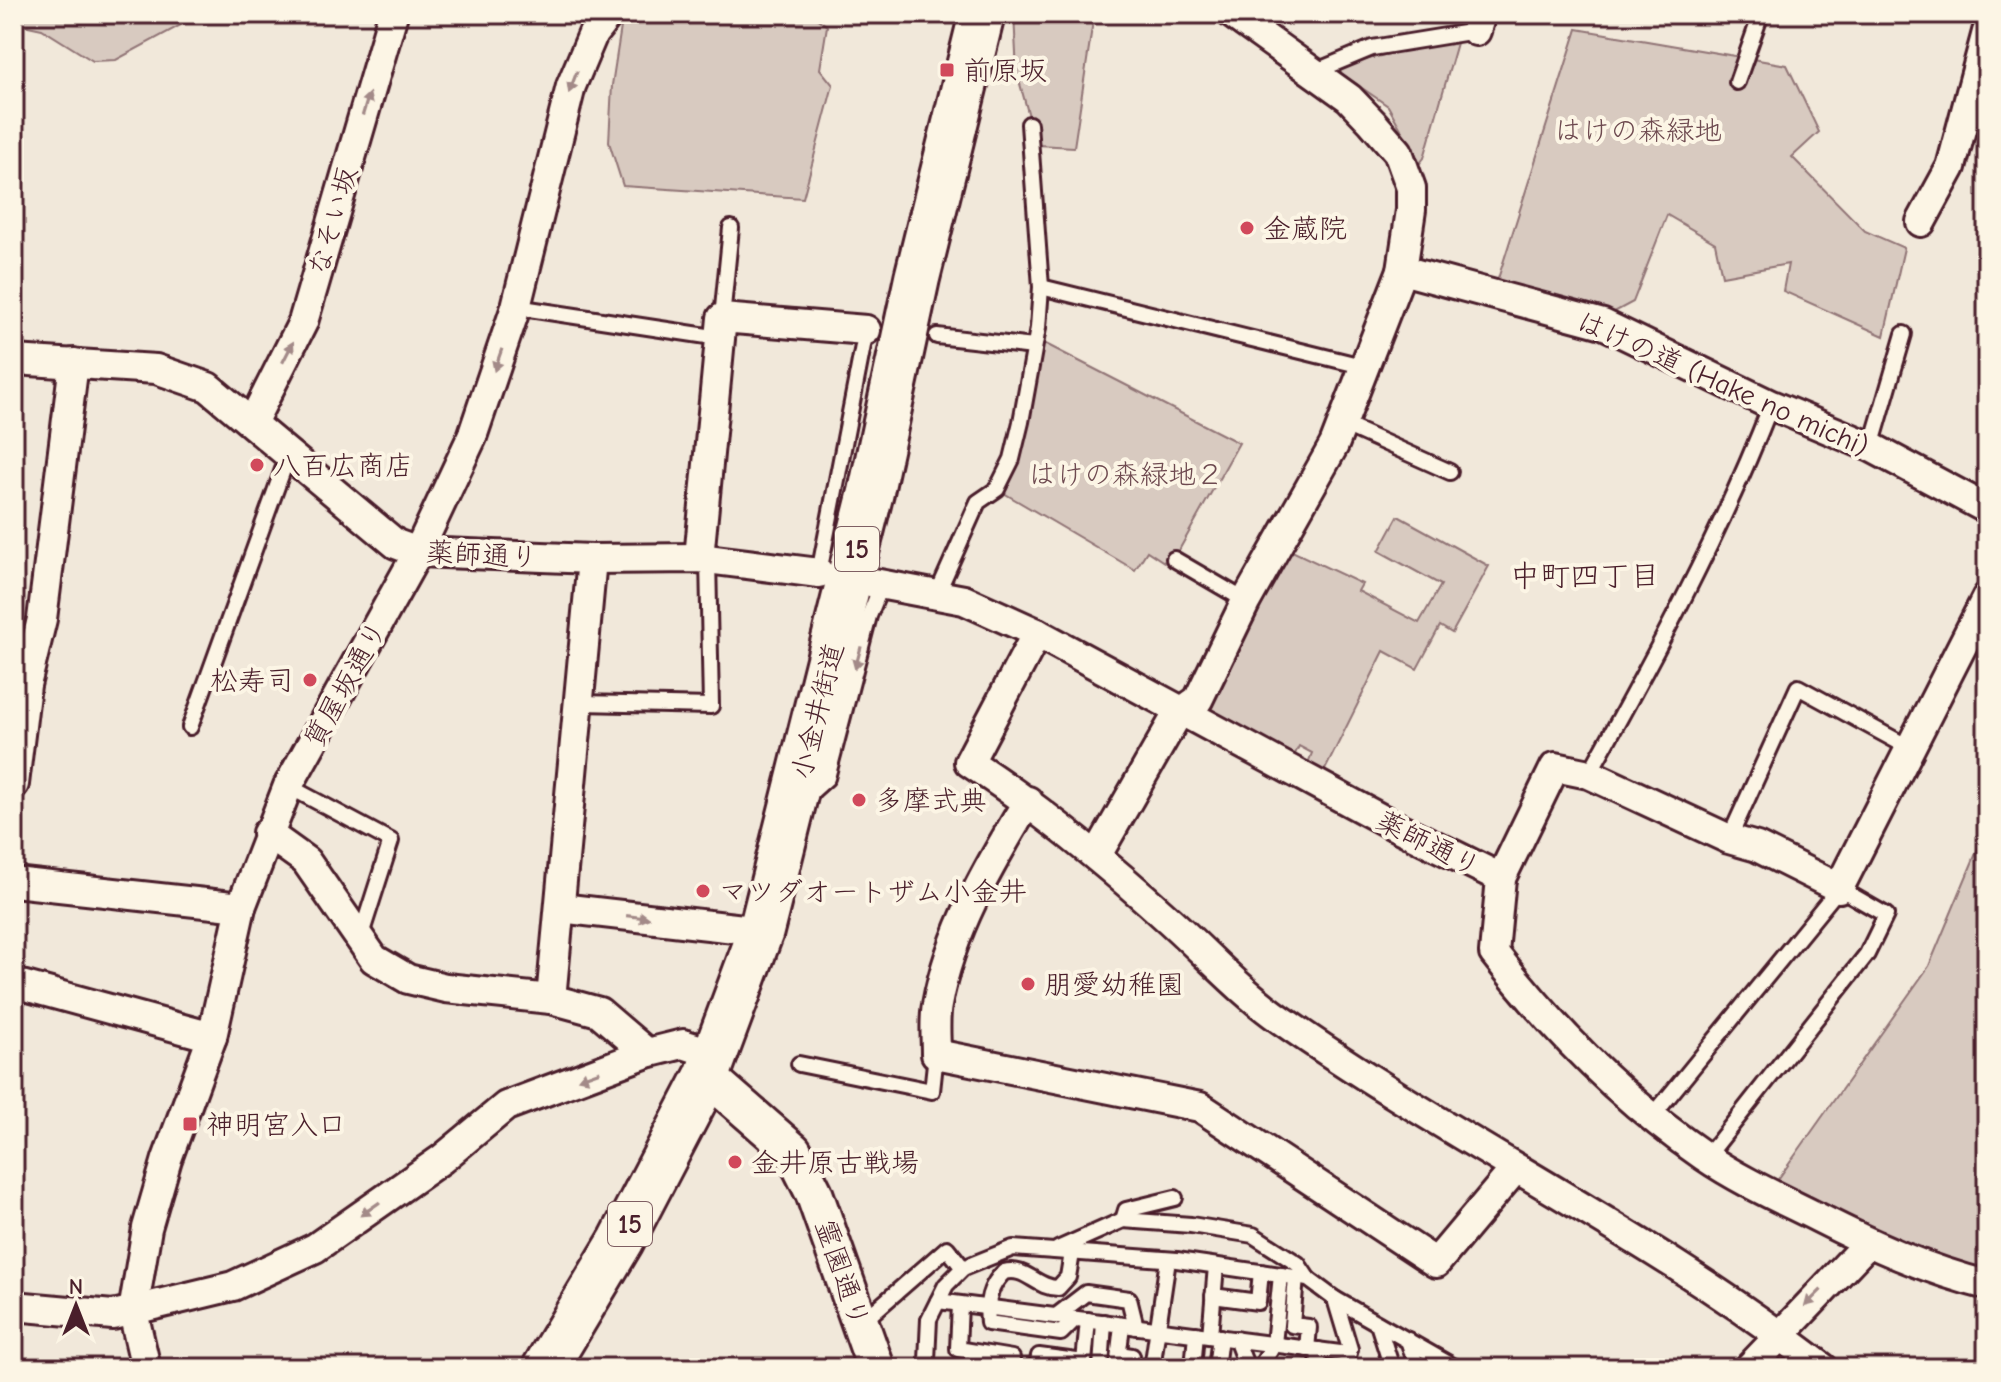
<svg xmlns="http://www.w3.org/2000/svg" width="2001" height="1382" font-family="'Comic Neue','Klee One',sans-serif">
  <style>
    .green { fill: #d8cac0; stroke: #917476; stroke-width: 2 }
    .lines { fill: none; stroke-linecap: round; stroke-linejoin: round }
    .service-casing { stroke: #4a1f2b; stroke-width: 20 }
    .minor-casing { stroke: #4a1f2b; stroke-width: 34 }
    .tertiary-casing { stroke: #4a1f2b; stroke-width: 42 }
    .primary-casing { stroke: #4a1f2b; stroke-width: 50 }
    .service { stroke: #fcf5e5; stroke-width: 14 }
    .minor { stroke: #fcf5e5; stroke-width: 28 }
    .tertiary { stroke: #fcf5e5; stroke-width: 36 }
    .primary { stroke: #fcf5e5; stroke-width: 44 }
    .oneway { fill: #a38a88 }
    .poi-dot { fill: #d1495b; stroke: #fcf5e5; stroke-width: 3 }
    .labels { text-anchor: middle; stroke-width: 8; stroke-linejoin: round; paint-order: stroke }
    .shield { fill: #fcf5e5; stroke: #7f5f63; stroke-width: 2 }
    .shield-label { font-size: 26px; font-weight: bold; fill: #4a1f2b }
    .poi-label { font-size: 28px; fill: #4a1f2b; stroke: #fcf5e5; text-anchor: start }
    .park-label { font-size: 28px; fill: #6e4a50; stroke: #fcf5e5 }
    .street-label { font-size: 28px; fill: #4a1f2b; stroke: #fcf5e5 }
    .neighbourhood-label { font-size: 30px; fill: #4a1f2b; stroke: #fcf5e5 }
  </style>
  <rect width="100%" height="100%" fill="#f1e8da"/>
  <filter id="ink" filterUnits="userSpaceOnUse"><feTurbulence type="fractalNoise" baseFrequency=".0125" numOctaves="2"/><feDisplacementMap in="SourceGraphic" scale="16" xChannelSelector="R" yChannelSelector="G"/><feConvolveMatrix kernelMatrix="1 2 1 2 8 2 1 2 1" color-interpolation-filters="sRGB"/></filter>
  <g filter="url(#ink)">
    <g class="green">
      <polygon points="14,14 181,14 181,25 116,60 93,61 42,29 14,23"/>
      <polygon points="623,14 811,14 827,26 820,69 833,85 803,198 623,186 609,142 612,85"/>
      <polygon points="1014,14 1094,14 1074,147 1037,145 1017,73"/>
      <polygon points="1577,29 1787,65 1819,132 1792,157 1865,231 1904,248 1884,336 1783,291 1788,264 1722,276 1715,243 1667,215 1633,302 1607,316 1554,296 1497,282"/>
      <polygon points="1459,36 1424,158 1420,163 1388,106 1333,68"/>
      <polygon points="1036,339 1239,443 1174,559 1167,564 1147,551 1135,570 997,489"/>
      <polygon points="1398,516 1489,566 1452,633 1440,626 1417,669 1384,651 1323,774 1307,766 1312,753 1299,746 1292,760 1216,720 1209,709 1290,550 1362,584 1358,591 1419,623 1441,585 1379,551"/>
      <polygon points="1987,827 1987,1279 1952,1269 1774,1185 1929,966"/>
    </g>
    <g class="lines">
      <defs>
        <g id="service">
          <polyline points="1314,72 1372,48 1476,31"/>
          <polyline points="1737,82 1761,14"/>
          <polyline points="1041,287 1366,367"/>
          <polyline points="516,307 720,338"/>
          <polyline points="722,318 731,228"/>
          <polyline points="937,336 1034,347"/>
          <polyline points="1343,424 1450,472"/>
          <polyline points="1871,447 1904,334"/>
          <polyline points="1174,559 1246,601"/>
          <polyline points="819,573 866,330"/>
          <polyline points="937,594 978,502 997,489 1012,459 1021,422 1038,328 1041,287 1029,124"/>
          <polyline points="582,703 711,706 708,559"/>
          <polyline points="190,727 289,453"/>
          <path d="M1589 774C1656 654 1721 533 1771 405"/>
          <polyline points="288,786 391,841 360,938"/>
          <polyline points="808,795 827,778 869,616 882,584"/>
          <polyline points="1729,839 1798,687 1908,747"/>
          <polyline points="799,1064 932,1091 936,1054"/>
          <polyline points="1652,1117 1839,888 1886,915 1867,954 1706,1158"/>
          <polyline points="1123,1220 1126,1210 1175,1198"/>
          <polyline points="1058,1249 1123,1220 1191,1225 1253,1235 1298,1264 1308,1279"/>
          <path d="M1072 1253 1068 1277 1058 1288C1036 1288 1026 1266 1004 1272 989 1286 986 1303 988 1323L1061 1333 1075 1319"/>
          <polyline points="1296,1277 1292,1325 1309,1327 1307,1349"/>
          <polyline points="1213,1296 1258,1302 1261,1272"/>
          <polyline points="1335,1299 1456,1368"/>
          <polyline points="938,1301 1348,1354"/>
          <polyline points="960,1304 958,1349 1012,1358 1011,1368"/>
          <polyline points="1056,1316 1086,1293 1129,1299 1136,1327"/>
          <polyline points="861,1323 947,1248 963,1268"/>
          <polyline points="1378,1324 1392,1368"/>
          <polyline points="1210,1336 1216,1266"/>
          <polyline points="1236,1339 1247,1368"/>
          <polyline points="1408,1340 1417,1368"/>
          <polyline points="1119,1354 1132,1356 1129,1368"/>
          <polyline points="931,1368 927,1360 929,1319 946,1285 963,1268 1013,1248 1177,1260 1308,1279 1335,1299 1350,1349 1345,1368"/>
          <polyline points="1037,1368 1039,1356 1084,1362 1088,1320"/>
          <polyline points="1101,1368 1104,1322"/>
          <polyline points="1117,1368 1122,1325"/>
          <polyline points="1152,1368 1168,1260"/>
          <polyline points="1193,1368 1196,1334"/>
          <polyline points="1216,1368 1220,1337"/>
          <polyline points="1260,1368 1274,1344 1281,1275"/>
          <polyline points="1318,1368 1319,1350"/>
        </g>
        <g id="minor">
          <polyline points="1476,31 1481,14"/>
          <polyline points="1921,222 1951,167 1987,32"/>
          <polyline points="1402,270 1603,324 1771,405 1871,447 1987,509"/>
          <polyline points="14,360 156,369 208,387 396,544 418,552 592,559 699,558 819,573"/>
          <polyline points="253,421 303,322 393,14"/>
          <polyline points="699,558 722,318 866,330"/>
          <path d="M874 583 964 600 1037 633 1387 822 1501 878 1494 953C1553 1029 1624 1101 1704 1156 1739 1180 1779 1198 1817 1217 1872 1245 1927 1270 1987 1285"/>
          <path d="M1037 633 969 762C1041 809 1105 862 1168 919 1205 952 1240 991 1280 1019 1457 1143 1653 1236 1823 1368"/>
          <polyline points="14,784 26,685 42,619 74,363"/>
          <path d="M1028 801C990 864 950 931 937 1005 934 1020 936 1038 936 1054L1200 1107 1436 1263 1515 1169"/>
          <polyline points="267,833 306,861 374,959 408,979 446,988 551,999 599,1012 647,1053"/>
          <polyline points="1097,855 1177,715 1198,700 1246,601 1334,445 1402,270 1411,210 1411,188 1398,152 1372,122 1349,98 1232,14"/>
          <polyline points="1501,878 1555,767 1589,774 1729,839 1757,847 1839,888 1987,597"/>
          <polyline points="14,882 241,907"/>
          <polyline points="560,908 761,931"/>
          <polyline points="14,983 212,1037"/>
          <polyline points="551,999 592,559"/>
          <polyline points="14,1306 113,1315 233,1286 315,1248 442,1159 506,1106 647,1053 683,1044 717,1055"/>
          <polyline points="146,1368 133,1312 147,1228 167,1159 212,1037 241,907 288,786 418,552 472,437 516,307 571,86 593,34 609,14"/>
          <polyline points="1749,1368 1868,1243"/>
        </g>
        <polyline id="tertiary" points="707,1076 793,1151 814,1193 876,1368"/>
        <polyline id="primary" points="545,1368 621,1241 707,1076 761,931 871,492 917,278 982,14"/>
      </defs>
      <use href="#service" class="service-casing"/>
      <use href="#minor" class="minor-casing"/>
      <use href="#tertiary" class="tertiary-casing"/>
      <use href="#primary" class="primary-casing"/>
      <use href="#service" class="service"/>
      <use href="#minor" class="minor"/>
      <use href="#tertiary" class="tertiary"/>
      <use href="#primary" class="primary"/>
    </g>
    <defs><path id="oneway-solid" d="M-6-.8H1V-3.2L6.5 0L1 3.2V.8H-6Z" transform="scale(2)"/></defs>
    <g class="oneway">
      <use href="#oneway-solid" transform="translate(573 82) rotate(111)"/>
      <use href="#oneway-solid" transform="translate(366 104) rotate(-73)"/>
      <use href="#oneway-solid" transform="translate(288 352) rotate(-63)"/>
      <use href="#oneway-solid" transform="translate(498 360) rotate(109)"/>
      <use href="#oneway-solid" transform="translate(858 658) rotate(105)"/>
      <use href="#oneway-solid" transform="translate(638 917) rotate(7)"/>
      <use href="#oneway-solid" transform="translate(589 1075) rotate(160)"/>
      <use href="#oneway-solid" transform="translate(370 1209) rotate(145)"/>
      <use href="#oneway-solid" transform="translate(1813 1298) rotate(135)"/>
    </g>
  </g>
  <g class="poi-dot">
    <rect x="939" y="62" width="16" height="16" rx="4"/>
    <circle cx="1247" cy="228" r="8"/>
    <circle cx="257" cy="465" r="8"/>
    <circle cx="310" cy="680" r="8"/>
    <circle cx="859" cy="800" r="8"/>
    <circle cx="703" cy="891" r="8"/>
    <circle cx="1028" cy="984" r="8"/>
    <rect x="182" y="1116" width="16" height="16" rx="4"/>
    <circle cx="735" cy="1162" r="8"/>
  </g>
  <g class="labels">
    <g class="shield">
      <rect x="835" y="527" width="44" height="44" rx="6"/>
      <rect x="608" y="1202" width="44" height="44" rx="6"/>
    </g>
    <g class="shield-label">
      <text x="857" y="558">15</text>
      <text x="630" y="1233">15</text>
    </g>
    <g class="poi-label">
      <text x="963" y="80">前原坂</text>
      <text x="1263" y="238">金蔵院</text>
      <text x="273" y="475">八百広商店</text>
      <text x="294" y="690" text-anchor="end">松寿司</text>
      <text x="875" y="810">多摩式典</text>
      <text x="719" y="901">マツダオートザム小金井</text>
      <text x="1044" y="994">朋愛幼稚園</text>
      <text x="206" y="1134">神明宮入口</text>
      <text x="751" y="1172">金井原古戦場</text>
    </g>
    <g class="park-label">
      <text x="1638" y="140">はけの森緑地</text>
      <text x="1126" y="484">はけの森緑地２</text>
    </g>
    <g class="street-label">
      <text transform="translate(332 221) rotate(-74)" y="10">なそい坂</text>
      <text transform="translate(1723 383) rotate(24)" y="10">はけの道 (Hake no michi)</text>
      <text transform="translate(482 554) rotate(3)" y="10">薬師通り</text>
      <text transform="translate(345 684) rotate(-61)" y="10">質屋坂通り</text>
      <text transform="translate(817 711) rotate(-76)" y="10">小金井街道</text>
      <text transform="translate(1429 843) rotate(27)" y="10">薬師通り</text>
      <text transform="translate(843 1273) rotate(71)" y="10">霊園通り</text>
    </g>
    <g class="neighbourhood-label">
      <text x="1585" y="586">中町四丁目</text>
    </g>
  </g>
  <rect width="2001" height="1382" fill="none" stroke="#fcf5e5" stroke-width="48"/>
  <rect x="24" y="24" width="1953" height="1334" fill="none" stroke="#4a1f2b" stroke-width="3" filter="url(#ink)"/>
  <g transform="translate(76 1306)" stroke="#fcf5e5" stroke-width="6" paint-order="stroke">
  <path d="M0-6L14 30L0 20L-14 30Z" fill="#4a1f2b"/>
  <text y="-12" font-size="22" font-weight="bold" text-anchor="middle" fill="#4a1f2b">N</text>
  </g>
</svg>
